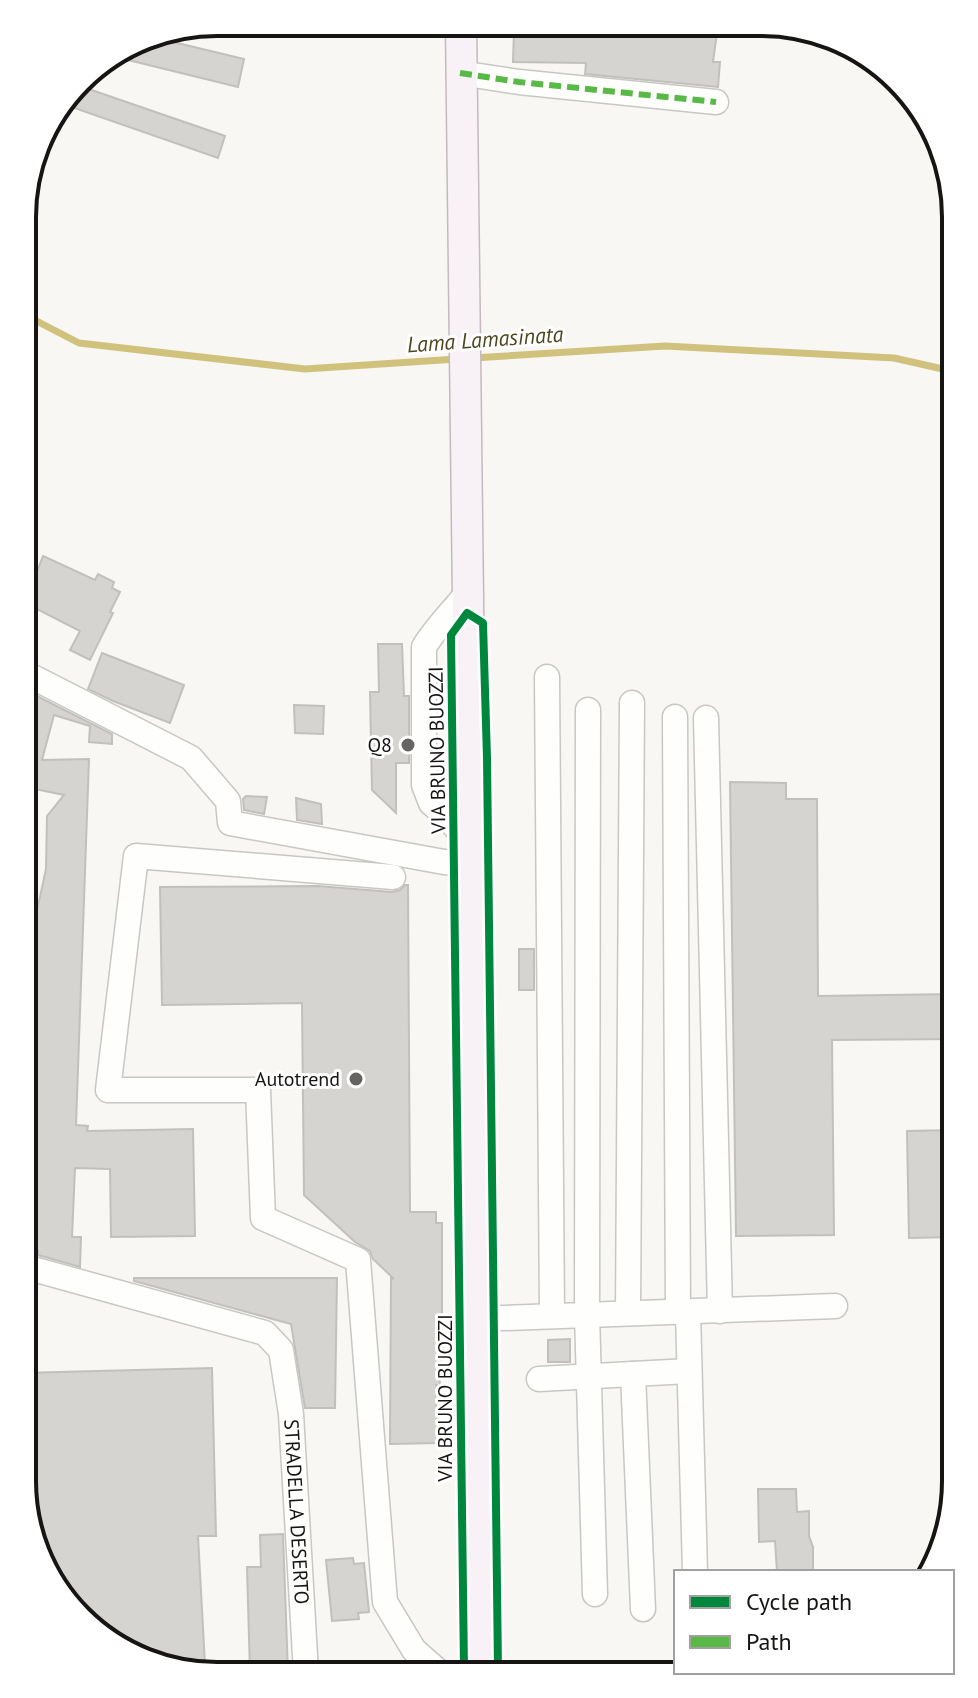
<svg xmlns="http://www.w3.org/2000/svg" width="978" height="1698" font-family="'PT Sans',sans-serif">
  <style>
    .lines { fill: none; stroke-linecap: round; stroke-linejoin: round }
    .stream { stroke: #d0c27d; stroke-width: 7 }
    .building { fill: #d5d4d1; stroke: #c1c0bd; stroke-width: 2 }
    .minor-casing { stroke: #c8c7c4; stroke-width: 27 }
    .major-casing { stroke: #c4b9bf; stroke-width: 33 }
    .minor { stroke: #fefefd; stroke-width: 24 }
    .major { stroke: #f8f1f6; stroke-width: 30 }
    .quiet { stroke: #58b947; stroke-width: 6; stroke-dasharray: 12 6; stroke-linecap: butt }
    .cycleway-casing { stroke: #fff; stroke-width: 13 }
    .cycleway { stroke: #00873e; stroke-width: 8 }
    .poi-dot { fill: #656461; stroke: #fff; stroke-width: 3 }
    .labels { text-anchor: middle; stroke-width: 6; stroke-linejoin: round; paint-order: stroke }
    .poi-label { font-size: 20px; fill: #161513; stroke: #fff; text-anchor: end }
    .street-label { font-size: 20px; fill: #161513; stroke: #fff }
    .water-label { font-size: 22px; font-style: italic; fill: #4e461e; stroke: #fff }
    .rim { fill: none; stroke: #161513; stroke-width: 4 }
  </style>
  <rect width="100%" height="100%" fill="#f8f7f3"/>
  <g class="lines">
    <g class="stream">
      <polyline points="23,314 79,343 305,369 457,359"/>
      <polyline points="473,358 665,346 894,358 956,372"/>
    </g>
  </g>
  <g class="building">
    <polygon points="527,24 624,27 624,25 718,25 713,62 720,62 718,87 585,74 586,63 513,62 514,30 527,31"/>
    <polygon points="148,36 244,59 238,87 112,56 143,37"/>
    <polygon points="77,85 225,136 218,158 63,104"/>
    <polygon points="43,556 95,580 98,574 114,582 112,588 120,592 110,612 113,613 90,660 70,650 80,631 23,602 23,567 36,574"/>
    <polygon points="378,644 402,644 404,696 409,696 409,763 396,763 396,813 372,790 370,692 379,692"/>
    <polygon points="102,653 184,685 170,723 113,701 88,689"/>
    <polygon points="23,689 112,734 112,744 89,742 90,726 54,715 42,760 89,759 76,1125 88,1126 87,1131 193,1129 195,1236 111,1237 110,1169 75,1168 72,1237 81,1237 80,1267 38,1255 38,1251 22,1249 23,975 46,869 47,816 64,795 35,789 29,809 23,809"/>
    <polygon points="294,705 324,706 323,734 295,733"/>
    <polygon points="730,782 786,783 786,799 817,799 818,996 956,994 956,1039 832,1040 834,1235 736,1236"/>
    <polygon points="246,796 267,797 264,814 244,810 243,799"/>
    <polygon points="296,798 321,804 322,824 297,820"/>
    <polygon points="405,885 408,885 410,1212 436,1212 436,1223 442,1223 442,1372 439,1372 440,1385 436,1385 437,1443 390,1444 391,1278 394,1279 373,1259 370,1251 355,1242 304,1195 302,1003 162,1005 160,887 318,886 392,892 400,890"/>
    <rect x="519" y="949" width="15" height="41"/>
    <polygon points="956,1130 956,1237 909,1238 907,1131"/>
    <polygon points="134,1278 337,1278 335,1408 305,1408 291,1324 134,1281"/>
    <polygon points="570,1339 570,1362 548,1362 548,1340"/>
    <polygon points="212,1368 216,1536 198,1536 205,1665 201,1665 201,1674 191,1674 98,1635 33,1544 22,1481 22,1373"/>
    <polygon points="758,1489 796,1489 797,1512 809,1511 809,1536 813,1547 813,1572 777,1572 775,1541 759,1542"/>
    <polygon points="283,1534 288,1673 250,1673 247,1567 261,1567 260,1535"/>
    <polygon points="353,1558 354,1564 364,1563 369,1612 358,1613 359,1619 332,1621 326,1560"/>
  </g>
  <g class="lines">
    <defs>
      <g id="minor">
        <polyline points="460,73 519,82 716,102"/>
        <path d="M467 593C453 611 436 627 424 647V785L431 803 446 816 470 844"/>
        <polyline points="23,672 191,758 228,801 230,823 444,862 470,864"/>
        <polyline points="547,677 552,1316"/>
        <polyline points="588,710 587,1314 595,1594"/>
        <polyline points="675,717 678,1312"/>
        <polyline points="706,718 720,1311"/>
        <polyline points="393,877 136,856 108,1090 258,1090 263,1218 358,1260 385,1602 414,1650 438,1671"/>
        <path id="s1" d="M22 1266 265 1333 281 1350 291 1414 306 1673"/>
        <polyline points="688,1312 695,1572"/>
        <polyline points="628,1313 632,703"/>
        <polyline points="477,1319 835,1306"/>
        <polyline points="633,1374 643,1609"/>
        <polyline points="539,1379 689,1371"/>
      </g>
      <polyline id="major" points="461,24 481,1670"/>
    </defs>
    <use href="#minor" class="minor-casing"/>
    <use href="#major" class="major-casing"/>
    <use href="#minor" class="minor"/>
    <use href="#major" class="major"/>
    <polyline class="quiet" points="460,73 519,82 716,102"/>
    <defs>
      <polyline id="cycleway" points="464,1670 451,635 467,613 483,623 487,758 498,1670"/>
    </defs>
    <use href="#cycleway" class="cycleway-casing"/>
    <use href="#cycleway" class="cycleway"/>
  </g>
  <g class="poi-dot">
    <circle cx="408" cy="745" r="8"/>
    <circle cx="356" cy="1079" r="8"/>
  </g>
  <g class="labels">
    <g class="poi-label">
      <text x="392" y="752">Q8</text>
      <text x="340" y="1086">Autotrend</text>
    </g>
    <g class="street-label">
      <text transform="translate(437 750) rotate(-91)" y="7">VIA BRUNO BUOZZI</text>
      <text transform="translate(445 1398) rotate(-90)" y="7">VIA BRUNO BUOZZI</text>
      <text dy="7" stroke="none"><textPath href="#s1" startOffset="438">STRADELLA DESERTO</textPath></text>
    </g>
    <g class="water-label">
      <text transform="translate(485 339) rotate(-4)" y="8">Lama Lamasinata</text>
    </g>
  </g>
  <path d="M0 0H978V1698H0ZM217 36H761A181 181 0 0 1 942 217V1481A181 181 0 0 1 761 1662H217A181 181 0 0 1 36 1481V217A181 181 0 0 1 217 36Z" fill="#fff" fill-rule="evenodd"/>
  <path class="rim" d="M217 36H761A181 181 0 0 1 942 217V1481A181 181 0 0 1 761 1662H217A181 181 0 0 1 36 1481V217A181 181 0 0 1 217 36Z"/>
  <rect x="674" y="1570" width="280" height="104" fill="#ffffff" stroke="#a2a1a1" stroke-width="2"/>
  <rect x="690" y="1596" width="40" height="12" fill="#00873e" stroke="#a2a1a1" stroke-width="2"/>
  <text x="746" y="1610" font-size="24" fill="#161513">Cycle path</text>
  <rect x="690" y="1636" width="40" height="12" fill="#58b947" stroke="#a2a1a1" stroke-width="2"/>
  <text x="746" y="1650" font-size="24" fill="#161513">Path</text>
</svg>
